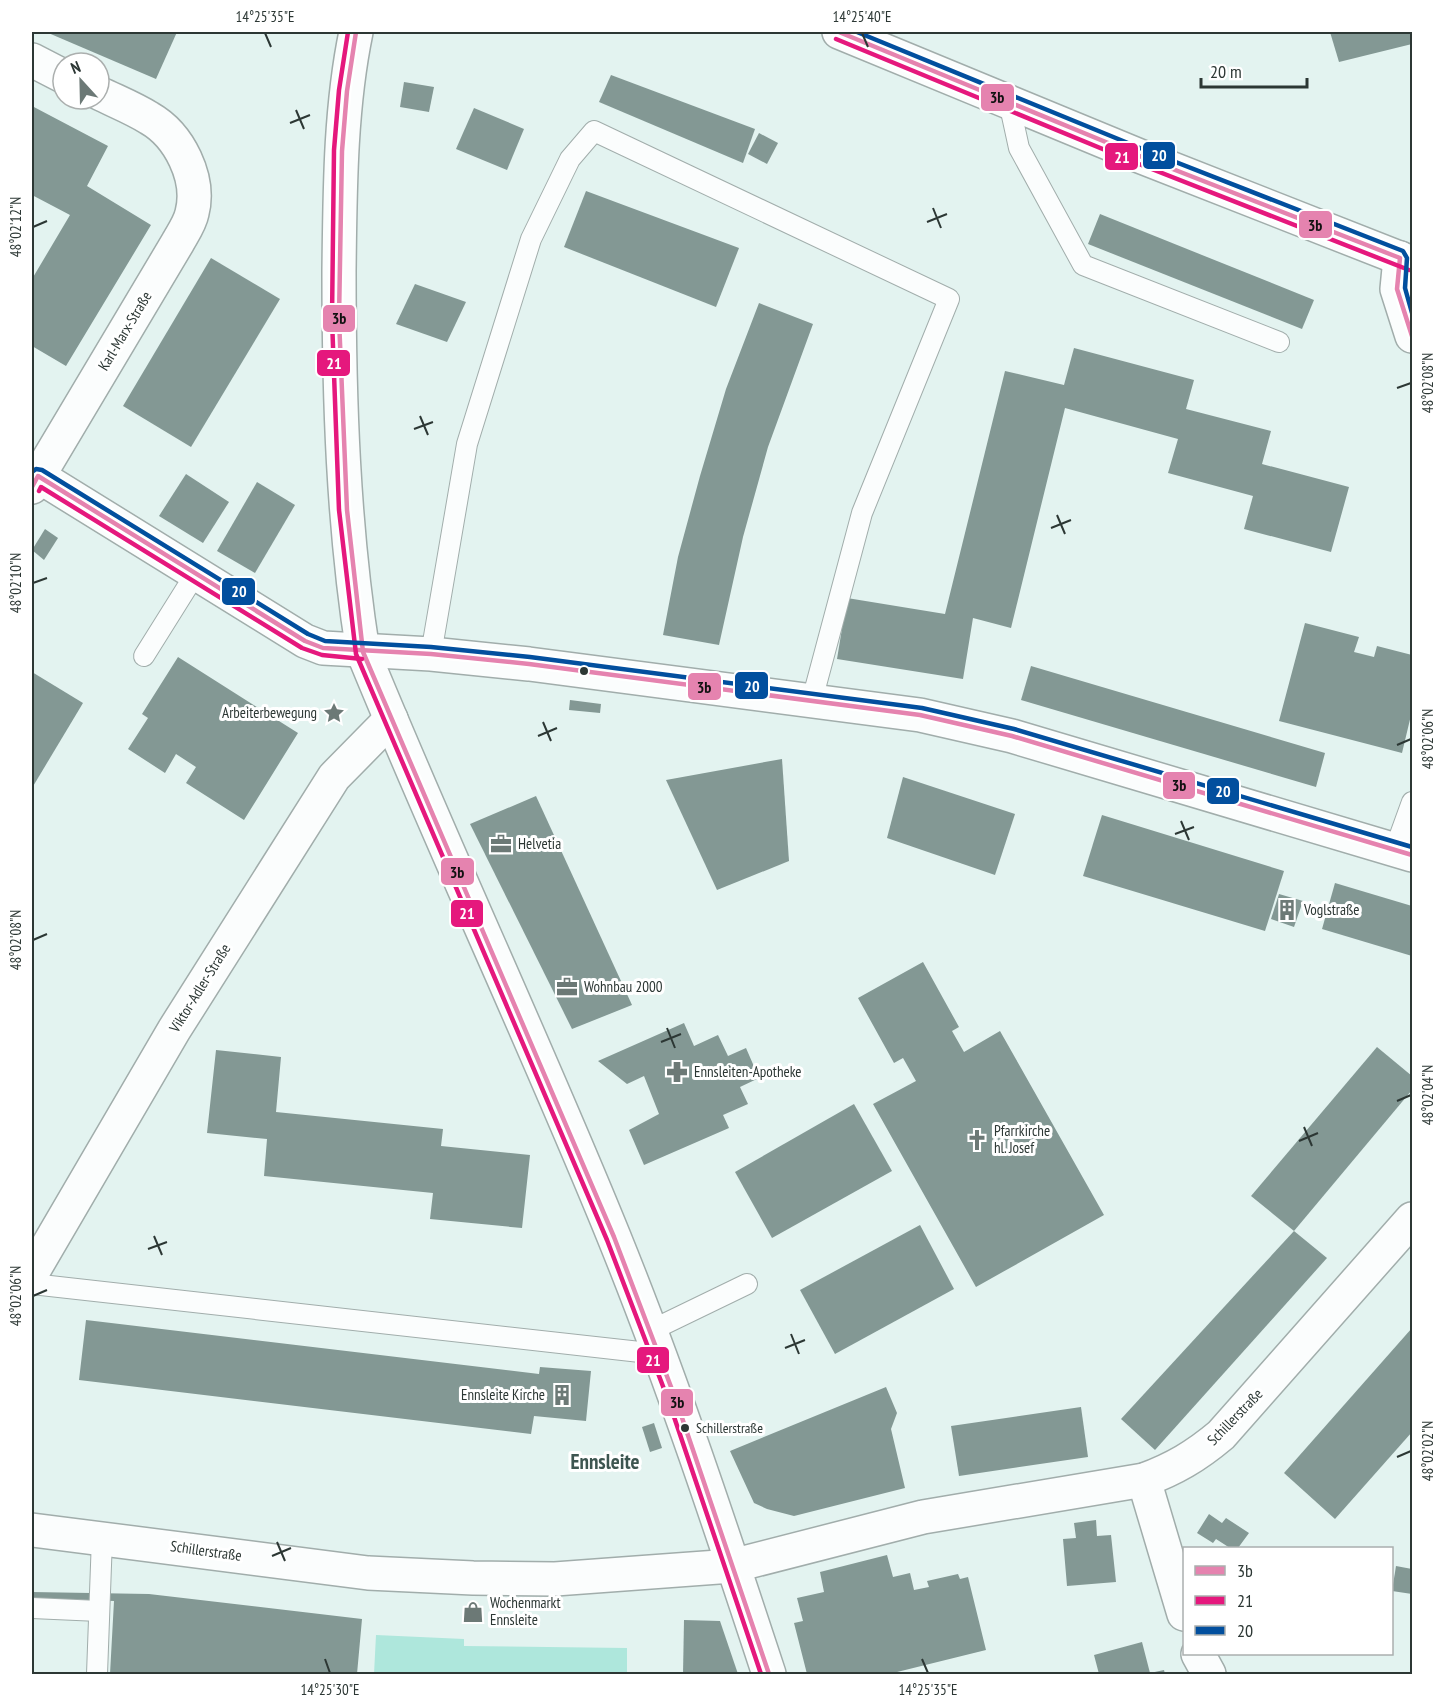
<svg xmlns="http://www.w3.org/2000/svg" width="1444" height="1706" font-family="'PT Sans Narrow',sans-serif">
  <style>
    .green { fill: #aee7dc }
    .building { fill: #839894 }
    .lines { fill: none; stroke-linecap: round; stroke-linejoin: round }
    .service-casing { stroke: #a1adab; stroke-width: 22 }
    .minor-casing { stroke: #a1adab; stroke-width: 36 }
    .tertiary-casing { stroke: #a1adab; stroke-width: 36 }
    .service { stroke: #fbfdfd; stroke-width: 20 }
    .minor { stroke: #fbfdfd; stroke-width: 33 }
    .tertiary { stroke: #fbfdfd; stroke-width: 33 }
    .bus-1-casing { stroke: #fff; stroke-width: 9 }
    .bus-2-casing { stroke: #fff; stroke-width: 9 }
    .bus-3-casing { stroke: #fff; stroke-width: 9 }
    .bus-1 { stroke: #e583af; stroke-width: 4.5 }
    .bus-2 { stroke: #e5187d; stroke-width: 4.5 }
    .bus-3 { stroke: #024f9e; stroke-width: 4.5 }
    .ticks { fill: none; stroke: #2c3734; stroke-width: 2 }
    .bus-dot { fill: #2c3734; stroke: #fff; stroke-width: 2 }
    .labels { text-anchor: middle; stroke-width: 6; stroke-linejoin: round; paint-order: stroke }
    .bus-label { font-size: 14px; fill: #2c3734; stroke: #fff; text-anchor: start }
    .street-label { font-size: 15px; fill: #2c3734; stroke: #fff }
    .poi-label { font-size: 15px; fill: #2c3734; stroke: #fff; text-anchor: start }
    .district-label { font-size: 21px; font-weight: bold; fill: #3d5550; stroke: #fff }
    .line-badge { stroke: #fff; stroke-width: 2 }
    .badge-label { font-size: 16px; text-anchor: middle; font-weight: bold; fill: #fff }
    .pale-badge-label { font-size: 16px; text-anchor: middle; font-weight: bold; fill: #111 }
    .neatline { fill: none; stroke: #2c3734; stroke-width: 2 }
    .ticks-label { font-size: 15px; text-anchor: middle; fill: #2c3734 }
  </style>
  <rect width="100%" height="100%" fill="#e3f3f0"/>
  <polygon class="green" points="376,1635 464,1639 464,1646 627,1648 627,1674 374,1674"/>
  <g class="building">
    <polygon points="46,32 177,32 156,79"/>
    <polygon points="1330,32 1412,32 1412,44 1339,62"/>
    <polygon points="611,75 755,129 743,163 599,102"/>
    <polygon points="404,82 434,87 429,112 400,107"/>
    <polygon points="32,106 108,146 87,186 151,225 66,366 32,346 32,279 70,215 32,195"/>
    <polygon points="474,108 524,129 507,170 456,149"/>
    <polygon points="759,133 778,143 767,164 748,154"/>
    <polygon points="586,191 739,248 716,307 564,247"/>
    <polygon points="1100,214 1314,300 1302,329 1088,244"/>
    <polygon points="211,258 280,299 191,447 123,406"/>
    <polygon points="415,284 466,302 447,342 396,324"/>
    <polygon points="759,303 813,324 768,447 743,537 719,645 663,635 678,557 700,476 726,389"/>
    <polygon points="1074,348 1194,380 1186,409 1271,431 1262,464 1349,487 1331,552 1244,529 1253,496 1168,473 1178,439 1065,408 1011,628 973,618 963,679 837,659 847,598 945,614 1005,371 1064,385"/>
    <polygon points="186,474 229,502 203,543 159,516"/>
    <polygon points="257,482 295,505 255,573 217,551"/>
    <polygon points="45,529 58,538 44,560 32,550"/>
    <polygon points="1305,623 1359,637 1354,652 1374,657 1377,646 1412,655 1412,711 1402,753 1279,721"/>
    <polygon points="178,657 298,733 244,820 186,783 196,767 176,754 165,773 128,749 148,718 142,714"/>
    <polygon points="1031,666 1325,753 1316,787 1021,700"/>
    <polygon points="32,672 83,703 32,788"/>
    <polygon points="570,700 601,704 600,713 569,710"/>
    <polygon points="782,759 789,861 717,890 666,780"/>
    <polygon points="903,777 1015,814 995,875 887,838"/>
    <polygon points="536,796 632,1005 572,1029 470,824"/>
    <polygon points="1102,815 1284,871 1265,931 1083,876"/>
    <polygon points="1335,883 1412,906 1412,956 1322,929"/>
    <polygon points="1279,894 1303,901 1294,927 1271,919"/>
    <polygon points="923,962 959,1027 952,1031 964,1052 1000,1031 1104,1215 976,1287 873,1104 916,1081 903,1058 894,1063 858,998"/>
    <polygon points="684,1023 694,1046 718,1035 728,1056 746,1048 759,1078 740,1087 748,1104 723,1115 729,1128 644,1165 629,1130 659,1114 644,1076 627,1084 598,1061"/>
    <polygon points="1377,1047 1412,1076 1412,1090 1294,1231 1251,1196"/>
    <polygon points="216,1050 281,1057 276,1112 443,1129 441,1146 530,1155 522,1228 430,1219 433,1193 264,1176 267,1139 207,1133"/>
    <polygon points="854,1104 892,1171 772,1238 735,1172"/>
    <polygon points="920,1225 954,1289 835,1354 800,1290"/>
    <polygon points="1294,1231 1327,1258 1155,1450 1121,1419"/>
    <polygon points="86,1320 539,1374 540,1367 591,1371 586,1421 534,1416 531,1434 79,1380"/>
    <polygon points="1412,1328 1412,1432 1335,1519 1284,1473"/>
    <polygon points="886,1387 897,1413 891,1429 905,1488 794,1516 767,1509 754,1503 730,1451"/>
    <polygon points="1081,1407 1088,1457 959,1476 951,1426"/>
    <polygon points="654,1423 662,1448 650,1452 642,1427"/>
    <polygon points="1209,1514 1222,1523 1226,1518 1249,1533 1238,1548 1230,1548 1216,1539 1213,1543 1197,1533"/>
    <polygon points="1096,1520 1097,1536 1111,1535 1116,1582 1067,1586 1063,1539 1076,1538 1074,1523"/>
    <polygon points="887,1555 893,1577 910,1573 914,1590 929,1587 927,1581 958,1574 960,1579 968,1577 986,1650 889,1674 807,1674 794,1623 803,1621 797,1598 824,1592 820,1572"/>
    <polygon points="1396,1566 1412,1569 1412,1594 1392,1591"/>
    <polygon points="32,1592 149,1594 362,1619 357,1674 110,1674 114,1601 32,1598"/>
    <polygon points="684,1620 720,1621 738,1674 683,1674"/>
    <polygon points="1142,1642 1150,1673 1164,1670 1165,1674 1099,1674 1094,1655"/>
  </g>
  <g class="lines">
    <defs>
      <g id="service">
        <polyline points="1009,102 1019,148 1083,265 1279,342"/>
        <polyline points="431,654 467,444 531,239 570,159 594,131 949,299 862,513 812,700"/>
        <polyline points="144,656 196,573"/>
        <polyline points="1395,849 1412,802"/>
        <polyline points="32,1284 658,1354"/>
        <polyline points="650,1331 747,1284"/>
        <polyline points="32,1608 99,1611"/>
        <polyline points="97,1674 102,1538"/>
      </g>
      <g id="minor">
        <polyline points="32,60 63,76"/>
        <polyline points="1400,258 1397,289 1412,336"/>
        <polyline points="32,472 305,641 323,648 431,654 529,664 920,715 1012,736 1412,855"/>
        <path d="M32 487 178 242C183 233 190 223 192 213 201 178 179 135 149 118 133 108 115 101 99 93"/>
        <polyline points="32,1273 174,1030 334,777 391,719"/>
        <polyline points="1144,1480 1184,1614"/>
        <path d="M32 1530 368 1573 473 1578 555 1579 732 1566 923 1517 1144 1480C1174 1469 1196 1456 1221 1435L1412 1219"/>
        <polyline points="1198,1654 1209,1674"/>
      </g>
      <g id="tertiary">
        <path d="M356 32C340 109 340 192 339 271 339 399 343 526 363 652 443 848 534 1040 614 1237 672 1380 721 1528 769 1674"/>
        <polyline points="839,32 1142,157 1412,263"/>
      </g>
    </defs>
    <use href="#service" class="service-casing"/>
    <use href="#minor" class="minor-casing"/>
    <use href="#tertiary" class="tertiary-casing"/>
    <use href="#service" class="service"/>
    <use href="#minor" class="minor"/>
    <use href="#tertiary" class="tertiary"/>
    <defs>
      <g id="bus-1">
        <polyline points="356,32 347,91 342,151 339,319 347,510 363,652 614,1237 676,1400 769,1674"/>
        <polyline points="839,32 1142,157 1400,258 1397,289 1412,336"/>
        <polyline points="32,487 38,476 305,641 323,648 431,654 529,664 920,715 1012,736 1412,855"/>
      </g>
      <g id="bus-2">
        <polyline points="348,32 339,90 334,150 332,319 339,510 356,654 607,1240 669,1402 761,1674"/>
        <polyline points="836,39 1139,164 1409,270"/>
        <polyline points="39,491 41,487 302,648 322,655 362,659"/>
      </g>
      <g id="bus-3">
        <polyline points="857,32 1145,150 1403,251 1407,258 1405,288 1412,313"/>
        <polyline points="32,472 36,469 42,470 308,634 325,641 431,647 530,657 922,708 1014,729 1412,847"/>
      </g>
    </defs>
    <use href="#bus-1" class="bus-1-casing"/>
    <use href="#bus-2" class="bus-2-casing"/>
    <use href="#bus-3" class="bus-3-casing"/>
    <use href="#bus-1" class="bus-1"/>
    <use href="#bus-2" class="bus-2"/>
    <use href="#bus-3" class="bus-3"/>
  </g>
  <path class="ticks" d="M265 33 271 47M862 33 868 47M296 110 304 129M290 123 310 115M933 208 941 228M927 222 947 214M33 227 47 221M1397 388 1411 383M420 416 428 435M414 429 433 422M1057 515 1065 534M1051 528 1071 520M33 583 47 578M543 722 551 741M538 736 557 728M1397 745 1411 739M1181 821 1189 840M1175 834 1194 827M33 940 47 934M667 1028 675 1048M661 1042 681 1034M1397 1101 1411 1095M1304 1127 1312 1146M1299 1141 1318 1133M154 1236 162 1255M148 1249 167 1242M33 1296 47 1290M791 1334 799 1354M785 1348 805 1340M1397 1457 1411 1451M277 1542 285 1561M272 1556 291 1548M325 1659 330 1673M922 1659 928 1673"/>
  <defs>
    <symbol id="sight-bare" viewBox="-9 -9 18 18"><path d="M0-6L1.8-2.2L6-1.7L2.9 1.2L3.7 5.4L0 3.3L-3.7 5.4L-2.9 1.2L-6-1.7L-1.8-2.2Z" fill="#6c7976" stroke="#fff" stroke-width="2.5" paint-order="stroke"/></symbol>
    <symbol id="office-bare" viewBox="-9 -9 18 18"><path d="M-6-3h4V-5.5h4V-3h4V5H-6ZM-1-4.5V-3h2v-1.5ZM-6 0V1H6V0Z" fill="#6c7976" stroke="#fff" stroke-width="2.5" paint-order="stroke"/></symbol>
    <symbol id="building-bare" viewBox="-9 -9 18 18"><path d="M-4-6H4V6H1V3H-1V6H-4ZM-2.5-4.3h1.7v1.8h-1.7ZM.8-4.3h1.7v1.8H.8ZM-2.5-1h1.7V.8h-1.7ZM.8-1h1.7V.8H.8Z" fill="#6c7976" stroke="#fff" stroke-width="2.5" paint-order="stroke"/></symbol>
    <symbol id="pharmacy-bare" viewBox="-9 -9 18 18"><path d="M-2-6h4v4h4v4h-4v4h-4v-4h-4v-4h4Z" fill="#6c7976" stroke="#fff" stroke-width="2.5" paint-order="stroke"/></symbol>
    <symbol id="church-bare" viewBox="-9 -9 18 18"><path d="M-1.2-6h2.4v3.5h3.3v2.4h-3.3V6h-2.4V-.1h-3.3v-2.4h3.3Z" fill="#6c7976" stroke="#fff" stroke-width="2.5" paint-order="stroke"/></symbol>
    <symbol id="shop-bare" viewBox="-9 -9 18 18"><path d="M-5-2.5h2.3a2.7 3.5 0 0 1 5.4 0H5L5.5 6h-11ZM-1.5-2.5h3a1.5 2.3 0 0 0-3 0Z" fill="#6c7976" stroke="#fff" stroke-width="2.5" paint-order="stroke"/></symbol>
  </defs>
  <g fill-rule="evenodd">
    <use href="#sight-bare" x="319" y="698" width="30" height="30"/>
    <use href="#office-bare" x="486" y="829" width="30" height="30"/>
    <use href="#building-bare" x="1272" y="895" width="30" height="30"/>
    <use href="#office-bare" x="552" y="972" width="30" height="30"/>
    <use href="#pharmacy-bare" x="662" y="1057" width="30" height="30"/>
    <use href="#church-bare" x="962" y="1125" width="30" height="30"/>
    <use href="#building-bare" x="547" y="1380" width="30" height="30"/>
    <use href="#shop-bare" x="458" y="1597" width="30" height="30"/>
  </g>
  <g class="bus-dot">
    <circle cx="584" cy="671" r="5"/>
    <circle cx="685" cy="1428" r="5"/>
  </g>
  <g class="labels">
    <g class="bus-label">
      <text x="696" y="1433">Schillerstraße</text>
    </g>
    <g class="street-label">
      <text transform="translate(125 331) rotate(-59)" y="5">Karl-Marx-Straße</text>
      <text transform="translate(200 988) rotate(-58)" y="5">Viktor-Adler-Straße</text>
      <text transform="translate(1235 1417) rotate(-46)" y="5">Schillerstraße</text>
      <text transform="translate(206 1551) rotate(8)" y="5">Schillerstraße</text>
    </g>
    <g class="poi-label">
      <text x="317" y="718" text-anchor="end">Arbeiterbewegung</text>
      <text x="518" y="849">Helvetia</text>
      <text x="1304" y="915">Voglstraße</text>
      <text x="584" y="992">Wohnbau 2000</text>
      <text x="694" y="1077">Ennsleiten-Apotheke</text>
      <text x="994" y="1136">Pfarrkirche<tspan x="994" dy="17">hl. Josef</tspan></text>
      <text x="545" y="1400" text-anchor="end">Ennsleite Kirche</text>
      <text x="490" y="1608">Wochenmarkt<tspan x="490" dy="17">Ennsleite</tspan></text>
    </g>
    <g class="district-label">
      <text x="605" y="1469">Ennsleite</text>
    </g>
  </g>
  <g class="line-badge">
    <rect x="980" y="83" width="35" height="29" rx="6" fill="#e583af"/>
    <rect x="1142" y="141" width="34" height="29" rx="6" fill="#024f9e"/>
    <rect x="1104" y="142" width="35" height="29" rx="6" fill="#e5187d"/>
    <rect x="1298" y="210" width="35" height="29" rx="6" fill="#e583af"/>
    <rect x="322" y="304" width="34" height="29" rx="6" fill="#e583af"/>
    <rect x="316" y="349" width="35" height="28" rx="6" fill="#e5187d"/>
    <rect x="221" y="577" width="35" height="29" rx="6" fill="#024f9e"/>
    <rect x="734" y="671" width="35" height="29" rx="6" fill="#024f9e"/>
    <rect x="687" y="672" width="35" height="29" rx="6" fill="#e583af"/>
    <rect x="1162" y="771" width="34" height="29" rx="6" fill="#e583af"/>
    <rect x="1206" y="777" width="34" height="28" rx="6" fill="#024f9e"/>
    <rect x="440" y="857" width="35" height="29" rx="6" fill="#e583af"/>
    <rect x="450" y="899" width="34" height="29" rx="6" fill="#e5187d"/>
    <rect x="636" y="1346" width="34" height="28" rx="6" fill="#e5187d"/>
    <rect x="660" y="1388" width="34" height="29" rx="6" fill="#e583af"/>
  </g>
  <g class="badge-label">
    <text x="1159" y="161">20</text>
    <text x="1122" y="163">21</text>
    <text x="334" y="369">21</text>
    <text x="239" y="597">20</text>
    <text x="752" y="692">20</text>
    <text x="1223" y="797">20</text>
    <text x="467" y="919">21</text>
    <text x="653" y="1366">21</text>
  </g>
  <g class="pale-badge-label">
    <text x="997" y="103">3b</text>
    <text x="1315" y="231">3b</text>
    <text x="339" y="324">3b</text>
    <text x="704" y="693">3b</text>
    <text x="1179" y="791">3b</text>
    <text x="457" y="878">3b</text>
    <text x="677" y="1408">3b</text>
  </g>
  <rect width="1444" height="1706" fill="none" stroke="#ffffff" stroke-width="66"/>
  <rect x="1183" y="1547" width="210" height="108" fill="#ffffff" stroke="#abafae" stroke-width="1.5"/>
  <rect x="1195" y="1566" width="30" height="9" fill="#e583af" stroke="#abafae" stroke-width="1.5"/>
  <text x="1237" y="1577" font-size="18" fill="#2c3734">3b</text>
  <rect x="1195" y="1596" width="30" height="9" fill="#e5187d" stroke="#abafae" stroke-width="1.5"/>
  <text x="1237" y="1607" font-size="18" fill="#2c3734">21</text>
  <rect x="1195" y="1626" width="30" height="9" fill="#024f9e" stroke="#abafae" stroke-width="1.5"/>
  <text x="1237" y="1637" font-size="18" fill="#2c3734">20</text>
  <g transform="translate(81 81) rotate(338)"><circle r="28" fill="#ffffff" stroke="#abafae" stroke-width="1.5"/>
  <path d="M0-4.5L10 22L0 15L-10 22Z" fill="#6c7976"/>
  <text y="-9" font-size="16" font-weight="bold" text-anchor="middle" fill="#2c3734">N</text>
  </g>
  <path d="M1201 78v9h106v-9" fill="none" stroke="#2c3734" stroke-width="3"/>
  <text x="1210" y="78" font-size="18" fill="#2c3734" stroke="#ffffff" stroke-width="4.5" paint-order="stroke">20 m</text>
  <rect x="33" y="33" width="1378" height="1640" class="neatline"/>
  <g class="ticks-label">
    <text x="265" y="22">14°25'35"E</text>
    <text x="862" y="22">14°25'40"E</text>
    <text transform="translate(16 227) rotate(-90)" y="5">48°02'12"N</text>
    <text transform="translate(1428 383) rotate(-90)" y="5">48°02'08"N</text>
    <text transform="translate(16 583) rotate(-90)" y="5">48°02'10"N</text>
    <text transform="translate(1428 739) rotate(-90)" y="5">48°02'06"N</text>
    <text transform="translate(16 940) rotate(-90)" y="5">48°02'08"N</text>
    <text transform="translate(1428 1095) rotate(-90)" y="5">48°02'04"N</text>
    <text transform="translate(16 1296) rotate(-90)" y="5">48°02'06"N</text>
    <text transform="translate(1428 1451) rotate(-90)" y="5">48°02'02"N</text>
    <text x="330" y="1695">14°25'30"E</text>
    <text x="928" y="1695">14°25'35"E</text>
  </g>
</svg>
